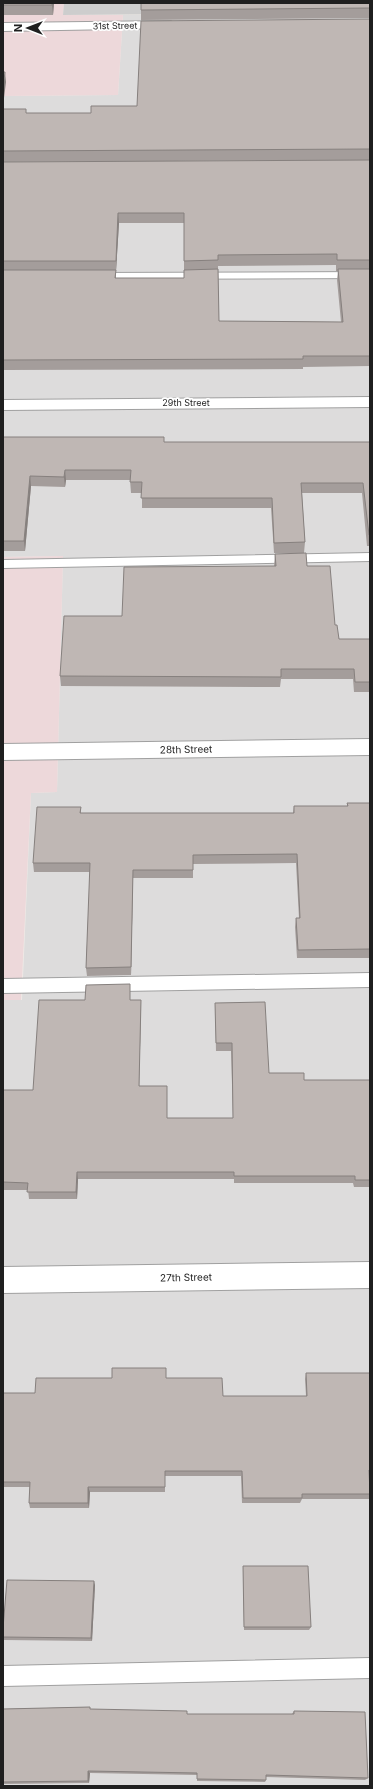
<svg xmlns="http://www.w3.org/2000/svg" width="373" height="1789" font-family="Inter,sans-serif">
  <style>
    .residential { fill: #dddcdc }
    .commercial { fill: #edd8da }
    .religious { fill: #cdcdcd }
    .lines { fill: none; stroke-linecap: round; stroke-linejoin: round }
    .lane-casing { stroke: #a0a0a0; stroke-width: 2 }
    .street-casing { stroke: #a0a0a0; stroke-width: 2 }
    .lane { fill: #fff; fill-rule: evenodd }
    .street { fill: #fff; fill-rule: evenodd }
    .wall { fill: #a49d9b; fill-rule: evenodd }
    .shaded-wall { fill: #86807e }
    .building { fill: #bfb7b4; stroke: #86807e }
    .labels { text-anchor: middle; stroke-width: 3.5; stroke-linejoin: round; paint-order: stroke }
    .far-street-label { font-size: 9px; fill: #1f1f1f; stroke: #fff }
    .street-label { font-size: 10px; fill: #1f1f1f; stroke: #fff }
  </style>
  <rect width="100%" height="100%" fill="#efebe7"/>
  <polygon class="residential" points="188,3 370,3 370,1786 3,1786 3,1000 22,1000 31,793 57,792 63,556 3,557 3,96 118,95 123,15 188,14"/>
  <g class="commercial">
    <polygon points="3,3 64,3 63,15 123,15 118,95 3,96"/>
    <polygon points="63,556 57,792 31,793 21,1000 3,1000 3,557"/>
  </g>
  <polygon class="religious" points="64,3 188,3 188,14 63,15"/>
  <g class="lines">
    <defs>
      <g id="lane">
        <polygon points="370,272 370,278 95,279 90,276 95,273"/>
        <polygon points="370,553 370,561 3,568 3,560"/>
        <polygon points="370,973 370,987 3,993 3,979"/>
        <polygon points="370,1658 370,1678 3,1686 3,1666"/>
      </g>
      <g id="street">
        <polygon points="171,21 177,25 176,28 3,31 3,23"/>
        <polygon points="370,397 370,407 3,410 3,400"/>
        <polygon points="370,739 370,755 3,760 3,744"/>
        <polygon points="370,1262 370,1288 3,1293 3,1267"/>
      </g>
    </defs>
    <use href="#lane" class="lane-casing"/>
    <use href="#street" class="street-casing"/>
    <use href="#lane" class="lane"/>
    <use href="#street" class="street"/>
  </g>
  <g class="wall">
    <polygon points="3,3 73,3 54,3 53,15 3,15"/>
    <polygon points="370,3 370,18 141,20 141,10"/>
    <polygon points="370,19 370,160 3,162 3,109 27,113 91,113 137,106"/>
    <path d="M370 160V366L303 367V369L3 370V162ZM119 223H184V278H116V271ZM336 265V271H338L337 280 341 322 219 321 218 266Z"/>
    <polygon points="3,437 164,442 370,442 370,546 367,546 362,493 302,493 305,542 304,553 274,553 271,508 142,508 142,493 131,493 130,480 66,480 65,487 31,486 25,551 3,551"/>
    <polygon points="275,554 307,566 335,625 339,639 370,639 370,692 354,692 353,679 281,679 280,687 61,686 60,676 122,616 274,566"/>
    <polygon points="347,803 370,803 370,958 297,958 295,927 296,918 299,918 296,863 193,864 193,878 133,878 131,975 87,976 86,968 90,872 34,872 33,863 81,807 81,813 293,813 294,806 347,806"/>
    <polygon points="130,984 130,1000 141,1000 141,1008 139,1086 167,1118 233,1118 231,1051 216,1051 215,1003 269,1073 304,1080 370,1080 370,1187 354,1187 353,1183 234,1183 234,1179 78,1179 77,1199 29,1199 28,1190 3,1190 3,1090 33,1090 85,1000"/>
    <polygon points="306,1373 370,1373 370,1475 369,1475 370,1496 369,1499 302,1499 300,1503 242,1503 241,1476 165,1476 165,1492 90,1492 89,1508 30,1508 29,1503 30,1487 3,1487 3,1393 35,1393 166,1378 223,1396 306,1396 305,1379"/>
    <polygon points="243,1566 311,1627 309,1630 244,1630 243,1570"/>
    <polygon points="95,1585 92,1641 4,1640 3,1638 3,1628"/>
    <polygon points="90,1707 90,1709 187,1714 292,1714 294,1711 368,1778 365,1780 266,1777 266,1780 265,1782 197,1781 197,1775 90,1773 89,1783 3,1784 3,1709"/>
  </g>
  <g class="shaded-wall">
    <polygon points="52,3 54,3 53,15 52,5"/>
    <polygon points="5,72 6,82 3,106 3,88"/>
    <polygon points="118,213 119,223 116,271 116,261"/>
    <polygon points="65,470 66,480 65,487 64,477"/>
    <polygon points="30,476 31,486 25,551 24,541"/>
    <polygon points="133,870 133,878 131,975 131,967"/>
    <polygon points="141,1000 141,1008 139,1093 139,1086"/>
    <polygon points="77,1172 78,1179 77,1199 76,1192"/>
    <polygon points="88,1487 90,1492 89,1508 88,1503"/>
    <polygon points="94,1581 95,1585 92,1641 91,1638"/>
    <polygon points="88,1771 90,1773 89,1783 88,1781"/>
  </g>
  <g class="building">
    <rect x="3" y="3" width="49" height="2"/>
    <polygon points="141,3 370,3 370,8 141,10"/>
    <polygon points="370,19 370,149 3,151 3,109 26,109 26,113 91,113 91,106 137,106 141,21"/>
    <polygon points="3,72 5,72 3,88"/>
    <polygon points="370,160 370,260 337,260 337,254 218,255 218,260 184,261 184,213 118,213 116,261 3,261 3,162"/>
    <polygon points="218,269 219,321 343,322 338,269 370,269 370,356 303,356 303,359 3,360 3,270 116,270 115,278 184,278 184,270"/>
    <polygon points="3,437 164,437 164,442 370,442 370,535 369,535 363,483 301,483 305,542 274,543 272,498 141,498 142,482 130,482 131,470 65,470 64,477 30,476 24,541 3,541"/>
    <polygon points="306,553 307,566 330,566 335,625 337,625 339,639 370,639 370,682 355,682 354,669 281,669 281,677 60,676 64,616 122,616 124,567 276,566 275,554"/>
    <polygon points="347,803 370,803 370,949 298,950 296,918 300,918 297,854 193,855 193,870 133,870 131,967 86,968 90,863 33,863 37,807 81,807 80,813 294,813 294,806 348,806"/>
    <polygon points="130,984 130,1000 141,1000 139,1086 167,1086 167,1118 233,1118 232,1043 216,1043 215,1003 265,1002 269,1073 304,1073 304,1080 370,1080 370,1180 355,1180 355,1176 234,1176 234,1172 77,1172 76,1192 27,1192 28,1183 3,1182 3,1090 33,1090 39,1000 85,1000 86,985"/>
    <polygon points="112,1368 166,1368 166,1378 222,1378 223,1396 307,1396 306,1373 370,1373 370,1470 369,1470 370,1494 302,1494 302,1498 243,1498 242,1471 165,1471 165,1487 88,1487 88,1503 29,1503 30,1482 3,1482 3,1393 35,1393 36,1378 112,1378"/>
    <polygon points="243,1566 308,1566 311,1627 244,1627"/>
    <polygon points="7,1580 94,1581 91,1638 3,1637 3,1628"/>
    <polygon points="90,1707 90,1709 187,1711 187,1714 294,1714 294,1711 365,1712 368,1778 266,1775 266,1780 197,1779 197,1773 88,1771 88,1781 3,1782 3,1709"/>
  </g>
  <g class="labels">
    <g class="far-street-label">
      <text transform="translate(115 26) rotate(-1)" y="3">31st Street</text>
      <text x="186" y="406">29th Street</text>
    </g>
    <g class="street-label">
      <text transform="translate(186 749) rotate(-1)" y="4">28th Street</text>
      <text transform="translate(186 1277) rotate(-1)" y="4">27th Street</text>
    </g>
  </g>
  <rect width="373" height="1789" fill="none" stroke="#1f1f1f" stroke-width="8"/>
  <g transform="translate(28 28) rotate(270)" stroke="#ffffff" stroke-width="3" paint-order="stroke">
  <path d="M0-3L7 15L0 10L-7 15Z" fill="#1f1f1f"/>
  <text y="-6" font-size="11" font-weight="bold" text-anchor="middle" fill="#1f1f1f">N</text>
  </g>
</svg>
